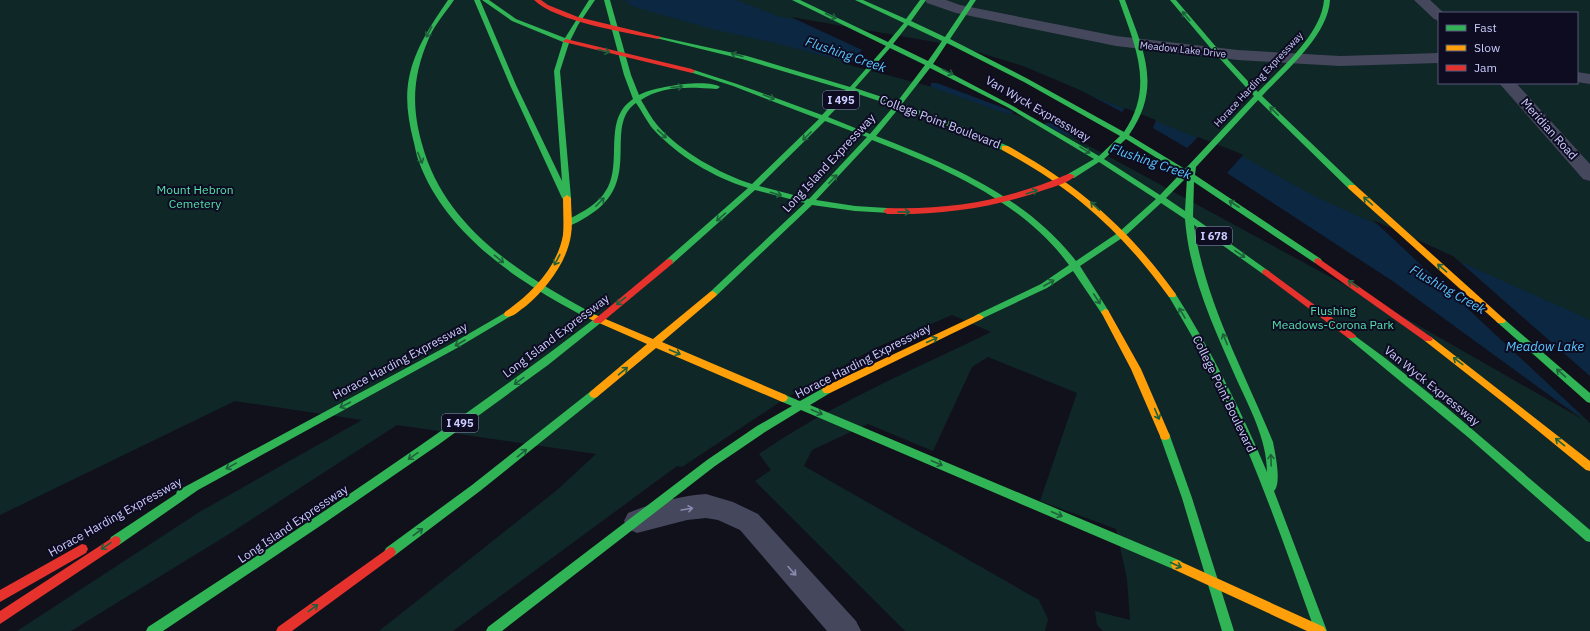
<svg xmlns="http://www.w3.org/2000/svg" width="1590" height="631" font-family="'IBM Plex Sans',sans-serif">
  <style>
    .green { fill: #0f2726; fill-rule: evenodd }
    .water { fill: #0c2742 }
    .pier { fill: #11111c }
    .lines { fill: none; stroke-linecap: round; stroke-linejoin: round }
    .stream { fill: #0c2742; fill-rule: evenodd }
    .street { fill: #45475d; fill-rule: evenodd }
    .fast { fill: #30b455; fill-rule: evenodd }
    .slow { fill: #ff9f0a; fill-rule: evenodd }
    .jam { fill: #e5322d; fill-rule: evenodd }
    .oneway { stroke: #1e603b }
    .oneway2 { stroke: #888aae }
    .labels { text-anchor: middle; stroke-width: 4; stroke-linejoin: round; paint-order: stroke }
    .far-street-label { font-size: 10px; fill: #ccf; stroke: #0d0c21 }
    .shield { fill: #0d0c21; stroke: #9392bc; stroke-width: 1 }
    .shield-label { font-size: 11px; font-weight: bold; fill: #ccf }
    .street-label { font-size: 12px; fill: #ccf; stroke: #0d0c21 }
    .park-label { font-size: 12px; fill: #55e2ae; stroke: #0d0c21 }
    .water-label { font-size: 13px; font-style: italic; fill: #5ac6ff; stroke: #0d0c21 }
  </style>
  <rect width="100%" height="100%" fill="#11111c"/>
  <path class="green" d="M0 0H1590V631H1103L1097 625 1095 611 1130 620 1127 579 1116 529 1040 501 1077 393 988 357 972 367 933 451 868 424 812 450 804 466 1039 600 1048 619 1045 631H905L755 481 771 470 759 454C831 404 913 370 991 332L952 315 875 348 783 400 682 467 677 466 453 631H379L557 490 596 454 397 425 229 534 71 631H17L201 511 362 420 235 401 0 515ZM1439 13H1577V83H1439Z"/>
  <polygon class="water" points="625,0 736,0 780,17 957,48 1022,68 1238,154 1316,197 1590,320 1590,421 1394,309 1057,126 937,86 776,43 716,30 631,6"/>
  <g class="pier">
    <polygon points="791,17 958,46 1023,66 1080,90 1122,112 1125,108 1156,120 1153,128 1187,148 1198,137 1239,153 1243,155 1227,173 1394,282 1582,419 1393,311 1056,128 936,88 849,65 862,50"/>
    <polygon points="1373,220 1453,256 1590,376 1590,423"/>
  </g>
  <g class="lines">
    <g class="stream">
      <polygon points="931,83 937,83 1014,112 1010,114 1007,114 931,87"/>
      <polygon points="1045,123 1051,123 1086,137 1085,139 1079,139 1045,127"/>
    </g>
    <g class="street">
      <polygon points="925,0 946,0 960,5 1116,36 1238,50 1340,56 1439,53 1439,63 1340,66 1238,60 1116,46 956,13 927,3"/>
      <polygon points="1414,0 1430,0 1444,13 1439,13 1439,21 1434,19"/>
      <polygon points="1577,72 1590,74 1590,84 1577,82"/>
      <polygon points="1499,83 1516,83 1590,164 1590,181 1583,179"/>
      <path d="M706 494 733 502 758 514 856 621 861 631H827L740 530 718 520 706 518 687 520 637 533 628 529 624 521 628 513C652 503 680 496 706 494Z"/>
    </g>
    <g class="fast">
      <path d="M448 0H454C446 12 435 24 429 38 413 75 411 105 422 144 445 229 523 276 596 315L597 318 601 319 603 321 548 365 438 445 326 522 163 631H146L148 627C299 529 449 430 593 320 586 318 580 314 574 311 555 301 537 290 519 278 477 249 437 211 419 162 416 155 415 146 413 139 408 119 405 98 409 78 415 48 431 25 448 0Z"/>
      <polygon points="474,0 480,0 516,85 562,181 554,71 563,42 512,21 482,0 489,0 516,19 565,38 589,0 595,0 578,25 569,43 560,71 571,198 570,200 566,201 562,198 510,85"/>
      <path d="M604 0H610L631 75 639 95C652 87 708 78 720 87L717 89C692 87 662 85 641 100 646 108 651 118 658 126 680 151 720 174 752 184L819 119 733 86 690 72V70H694L737 84 822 115 846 90 742 59 656 38V36L747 56 850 87 886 46 792 0H800L888 42 904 23 855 0H863L906 19 920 0H926L911 21 945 37 970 0H976L950 39 1028 79 1124 132C1155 87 1135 46 1119 0H1125C1143 50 1163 86 1129 135L1185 169 1254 96 1213 51 1170 0H1176L1217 48 1258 92C1281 68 1321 35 1324 0H1330C1328 36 1285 71 1262 96L1355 185 1356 187 1355 189H1349L1258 100 1196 167 1195 175 1321 259 1322 261 1321 263H1315L1194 182 1193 217 1270 272 1269 274H1263L1194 225C1205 302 1244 371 1273 442 1275 453 1282 483 1274 491L1327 631H1315C1284 544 1254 457 1213 374 1199 347 1183 321 1168 295L1172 292 1175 293C1211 350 1241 410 1267 472 1267 439 1249 407 1236 378 1214 328 1189 275 1185 219L1161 203 1125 236 1080 266 1108 310 1109 312 1108 314H1102L1073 271 1047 288 979 320 974 317 976 315 1041 284 1069 265C1022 201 944 168 872 140L816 200 855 206 887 208 891 211 890 213 855 211 812 205 716 296H710L709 294 710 292 805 203 755 190 672 264H666L665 262 666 260 748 188C713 177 678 156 653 129 647 122 642 111 636 103 602 127 645 182 588 216 581 220 572 227 565 225L564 223 565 221C579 214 593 207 603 195 626 167 600 121 633 99L624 75ZM908 25 942 41 928 61 893 44ZM947 43 1024 82 1120 136 1099 156 1011 105 933 64ZM890 48 925 65 897 102 855 88ZM930 68 1007 107 1094 159 1068 174V178H1074L1099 162 1156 199 1119 232 1076 261C1027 197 948 164 876 136L899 108 959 130 1002 150H1008V146L964 127 902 104ZM852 92 894 106 870 134 828 117ZM825 121 867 137 809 199 759 186ZM1126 139 1181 173 1160 195 1104 159ZM1187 177 1185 211 1166 198Z"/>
      <polygon points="508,311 512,314 511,316 457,348 198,490 119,545 115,546 111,545 109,541 111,537 176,494 177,491 451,344"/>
      <polygon points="1501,318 1504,319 1590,393 1590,403 1587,402 1498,323 1496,321 1498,319"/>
      <polygon points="1351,333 1385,358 1446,407 1590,530 1590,542 1586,541 1469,438 1348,338 1346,336 1348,334"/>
      <polygon points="827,386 830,387 832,390 830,393 810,405 1181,561 1183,565 1181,569 1177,570 1173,569 801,410 765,432 715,466 502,631 486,631 488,627 707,460 757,426 792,406 780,401 778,398 780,395 783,394 800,401"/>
      <polygon points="594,390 597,391 599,394 597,397 480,491 394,556 390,557 386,556 384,552 386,548 472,485 591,391"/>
      <polygon points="1165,432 1169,433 1170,436 1192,498 1234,631 1222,631 1182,498 1160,436 1161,433"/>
    </g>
    <g class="slow">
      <path d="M1002 146H1008C1078 185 1128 228 1175 293L1176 295 1175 297H1169C1122 232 1073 188 1002 150Z"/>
      <polygon points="1349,185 1355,185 1504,319 1506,321 1504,323 1498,323 1349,189 1348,187"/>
      <path d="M567 195 571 198C571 210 573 223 571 235 567 262 547 288 526 306 520 310 512 319 505 316L504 314 505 312C531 294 557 268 563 235 564 223 563 210 563 198Z"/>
      <polygon points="713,291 717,294 716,296 662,342 786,395 788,398 786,401 783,402 780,401 656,348 597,397 594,398 591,397 589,394 591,391 647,344 590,319 588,317 590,315 596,315 653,339 710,292"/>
      <polygon points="1105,309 1108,310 1141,369 1170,436 1169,439 1165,440 1161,439 1160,436 1131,369 1101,312"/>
      <polygon points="979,314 984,317 982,319 830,393 824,393 822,390 824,387"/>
      <polygon points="1428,336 1431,337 1590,461 1590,471 1586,470 1504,403 1425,341 1423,339 1425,337"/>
      <polygon points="1177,560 1324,627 1326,631 1307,631 1173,569 1171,565 1173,561"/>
    </g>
    <g class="jam">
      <path d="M534 0H541L548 5 578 17 661 37 658 39C627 33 555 21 534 0Z"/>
      <polygon points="566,39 692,69 695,71 692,73 564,42 563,41"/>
      <path d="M1068 174H1071L1075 176C1068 183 1054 187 1044 190 993 208 941 215 887 214L883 211 887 208C952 210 1008 200 1068 174Z"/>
      <polygon points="1318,258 1431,337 1433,339 1431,341 1425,341 1315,263 1314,261 1315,259"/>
      <polygon points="669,259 672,260 673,262 672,264 601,323 595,323 593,321 595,319 666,260"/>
      <polygon points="1266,269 1354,334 1356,336 1354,338 1348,338 1263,274 1262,272 1263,270"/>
      <polygon points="115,536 119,537 121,541 119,545 0,624 0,611"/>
      <polygon points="82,544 86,545 88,549 86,553 0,602 0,590"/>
      <polygon points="390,547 394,548 396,552 394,556 292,631 276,631 278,627"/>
    </g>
  </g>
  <defs><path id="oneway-shaft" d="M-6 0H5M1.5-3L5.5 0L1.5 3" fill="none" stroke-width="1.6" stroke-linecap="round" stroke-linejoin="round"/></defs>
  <g class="oneway">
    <use href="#oneway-shaft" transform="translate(831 16) rotate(25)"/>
    <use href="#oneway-shaft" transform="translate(1186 16) rotate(-130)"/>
    <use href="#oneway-shaft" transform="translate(429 32) rotate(118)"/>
    <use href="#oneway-shaft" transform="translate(604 51) rotate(14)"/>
    <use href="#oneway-shaft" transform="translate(737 55) rotate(-166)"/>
    <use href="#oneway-shaft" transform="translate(948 72) rotate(27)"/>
    <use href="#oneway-shaft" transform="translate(677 87) rotate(-5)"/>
    <use href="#oneway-shaft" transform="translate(769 97) rotate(21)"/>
    <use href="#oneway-shaft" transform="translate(1274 111) rotate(-135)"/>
    <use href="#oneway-shaft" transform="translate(662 134) rotate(43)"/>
    <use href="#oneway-shaft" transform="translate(807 136) rotate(135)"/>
    <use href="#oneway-shaft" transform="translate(1085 150) rotate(32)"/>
    <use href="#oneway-shaft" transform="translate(420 158) rotate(68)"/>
    <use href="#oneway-shaft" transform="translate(833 179) rotate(-46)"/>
    <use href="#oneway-shaft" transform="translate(1032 192) rotate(-18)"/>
    <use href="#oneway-shaft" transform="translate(776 194) rotate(16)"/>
    <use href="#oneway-shaft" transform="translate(1368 201) rotate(-138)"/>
    <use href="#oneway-shaft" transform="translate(600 202) rotate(-45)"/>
    <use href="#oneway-shaft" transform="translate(1234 204) rotate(-147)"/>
    <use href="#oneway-shaft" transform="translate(1095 206) rotate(-137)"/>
    <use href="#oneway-shaft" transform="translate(904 212) rotate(1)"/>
    <use href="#oneway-shaft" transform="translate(721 217) rotate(139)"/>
    <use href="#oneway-shaft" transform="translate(1240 254) rotate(35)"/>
    <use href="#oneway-shaft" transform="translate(499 259) rotate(39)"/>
    <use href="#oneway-shaft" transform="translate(557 260) rotate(118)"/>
    <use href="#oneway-shaft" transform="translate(1442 268) rotate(-139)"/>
    <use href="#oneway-shaft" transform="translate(1049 283) rotate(-30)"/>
    <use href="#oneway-shaft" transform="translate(1353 284) rotate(-145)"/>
    <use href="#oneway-shaft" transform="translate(1097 299) rotate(57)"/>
    <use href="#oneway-shaft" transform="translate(621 301) rotate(141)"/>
    <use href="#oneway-shaft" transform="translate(1182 313) rotate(-121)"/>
    <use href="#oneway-shaft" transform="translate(1225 339) rotate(-112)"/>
    <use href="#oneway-shaft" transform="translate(932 340) rotate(-25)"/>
    <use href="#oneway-shaft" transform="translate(460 343) rotate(150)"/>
    <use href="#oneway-shaft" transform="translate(675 352) rotate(23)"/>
    <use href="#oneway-shaft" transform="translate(1458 361) rotate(-143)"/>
    <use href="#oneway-shaft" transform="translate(623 371) rotate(-40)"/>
    <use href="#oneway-shaft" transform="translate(1561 373) rotate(-139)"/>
    <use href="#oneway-shaft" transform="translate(519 381) rotate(144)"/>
    <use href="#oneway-shaft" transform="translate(345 405) rotate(152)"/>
    <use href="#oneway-shaft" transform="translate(817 412) rotate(23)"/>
    <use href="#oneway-shaft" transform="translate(1157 414) rotate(67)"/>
    <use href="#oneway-shaft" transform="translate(1560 442) rotate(-141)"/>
    <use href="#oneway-shaft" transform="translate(522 453) rotate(-39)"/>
    <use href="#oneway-shaft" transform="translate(413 456) rotate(145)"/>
    <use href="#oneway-shaft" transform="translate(1271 460) rotate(-92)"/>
    <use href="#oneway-shaft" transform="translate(937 463) rotate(23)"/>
    <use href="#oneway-shaft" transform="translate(231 466) rotate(151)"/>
    <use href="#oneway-shaft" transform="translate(1057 514) rotate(23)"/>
    <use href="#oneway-shaft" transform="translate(418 532) rotate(-37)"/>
    <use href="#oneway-shaft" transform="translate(106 546) rotate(146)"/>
    <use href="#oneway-shaft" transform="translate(1176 565) rotate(24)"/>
    <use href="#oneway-shaft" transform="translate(313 608) rotate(-36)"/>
  </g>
  <g class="oneway2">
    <use href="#oneway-shaft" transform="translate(687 509) rotate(-9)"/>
    <use href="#oneway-shaft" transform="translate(792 571) rotate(48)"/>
  </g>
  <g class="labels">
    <g class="far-street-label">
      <text transform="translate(1183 49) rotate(6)" y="4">Meadow Lake Drive</text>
      <text transform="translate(1258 79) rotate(-47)" y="4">Horace Harding Expressway</text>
    </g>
    <g class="shield">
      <rect x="823" y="91" width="36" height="18" rx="3"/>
      <rect x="1196" y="227" width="36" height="18" rx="3"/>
      <rect x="442" y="414" width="36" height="18" rx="3"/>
    </g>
    <g class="shield-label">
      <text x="841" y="104">I 495</text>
      <text x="1214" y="240">I 678</text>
      <text x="460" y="427">I 495</text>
    </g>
    <g class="street-label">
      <text transform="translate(1038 109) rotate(30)" y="4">Van Wyck Expressway</text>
      <text transform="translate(940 122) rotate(21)" y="4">College Point Boulevard</text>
      <text transform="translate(1549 129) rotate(48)" y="4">Meridian Road</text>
      <text transform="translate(829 163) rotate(-47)" y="4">Long Island Expressway</text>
      <text transform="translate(556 336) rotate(-37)" y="4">Long Island Expressway</text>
      <text transform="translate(400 361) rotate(-28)" y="4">Horace Harding Expressway</text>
      <text transform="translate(863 361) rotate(-27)" y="4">Horace Harding Expressway</text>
      <text transform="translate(1432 386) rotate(39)" y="4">Van Wyck Expressway</text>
      <text transform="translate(1224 394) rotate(64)" y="4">College Point Boulevard</text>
      <text transform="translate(115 517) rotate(-29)" y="4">Horace Harding Expressway</text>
      <text transform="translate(293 524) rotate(-34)" y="4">Long Island Expressway</text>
    </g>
    <g class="park-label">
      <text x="195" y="194">Mount Hebron<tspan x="195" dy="14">Cemetery</tspan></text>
      <text x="1333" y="315">Flushing<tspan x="1333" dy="14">Meadows-Corona Park</tspan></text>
    </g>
    <g class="water-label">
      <text transform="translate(846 54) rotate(19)" y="5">Flushing Creek</text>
      <text transform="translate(1151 161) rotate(19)" y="5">Flushing Creek</text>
      <text transform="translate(1448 289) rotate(30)" y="5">Flushing Creek</text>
      <text x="1545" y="351">Meadow Lake</text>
    </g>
  </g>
  <rect x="1438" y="12" width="140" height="72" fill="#0d0c21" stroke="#59597a"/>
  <rect x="1446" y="25" width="20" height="6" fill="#30b455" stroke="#59597a"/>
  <text x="1474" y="32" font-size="12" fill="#ccccff">Fast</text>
  <rect x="1446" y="45" width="20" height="6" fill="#ff9f0a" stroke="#59597a"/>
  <text x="1474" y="52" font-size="12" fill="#ccccff">Slow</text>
  <rect x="1446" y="65" width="20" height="6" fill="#e5322d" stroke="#59597a"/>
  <text x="1474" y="72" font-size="12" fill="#ccccff">Jam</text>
</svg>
